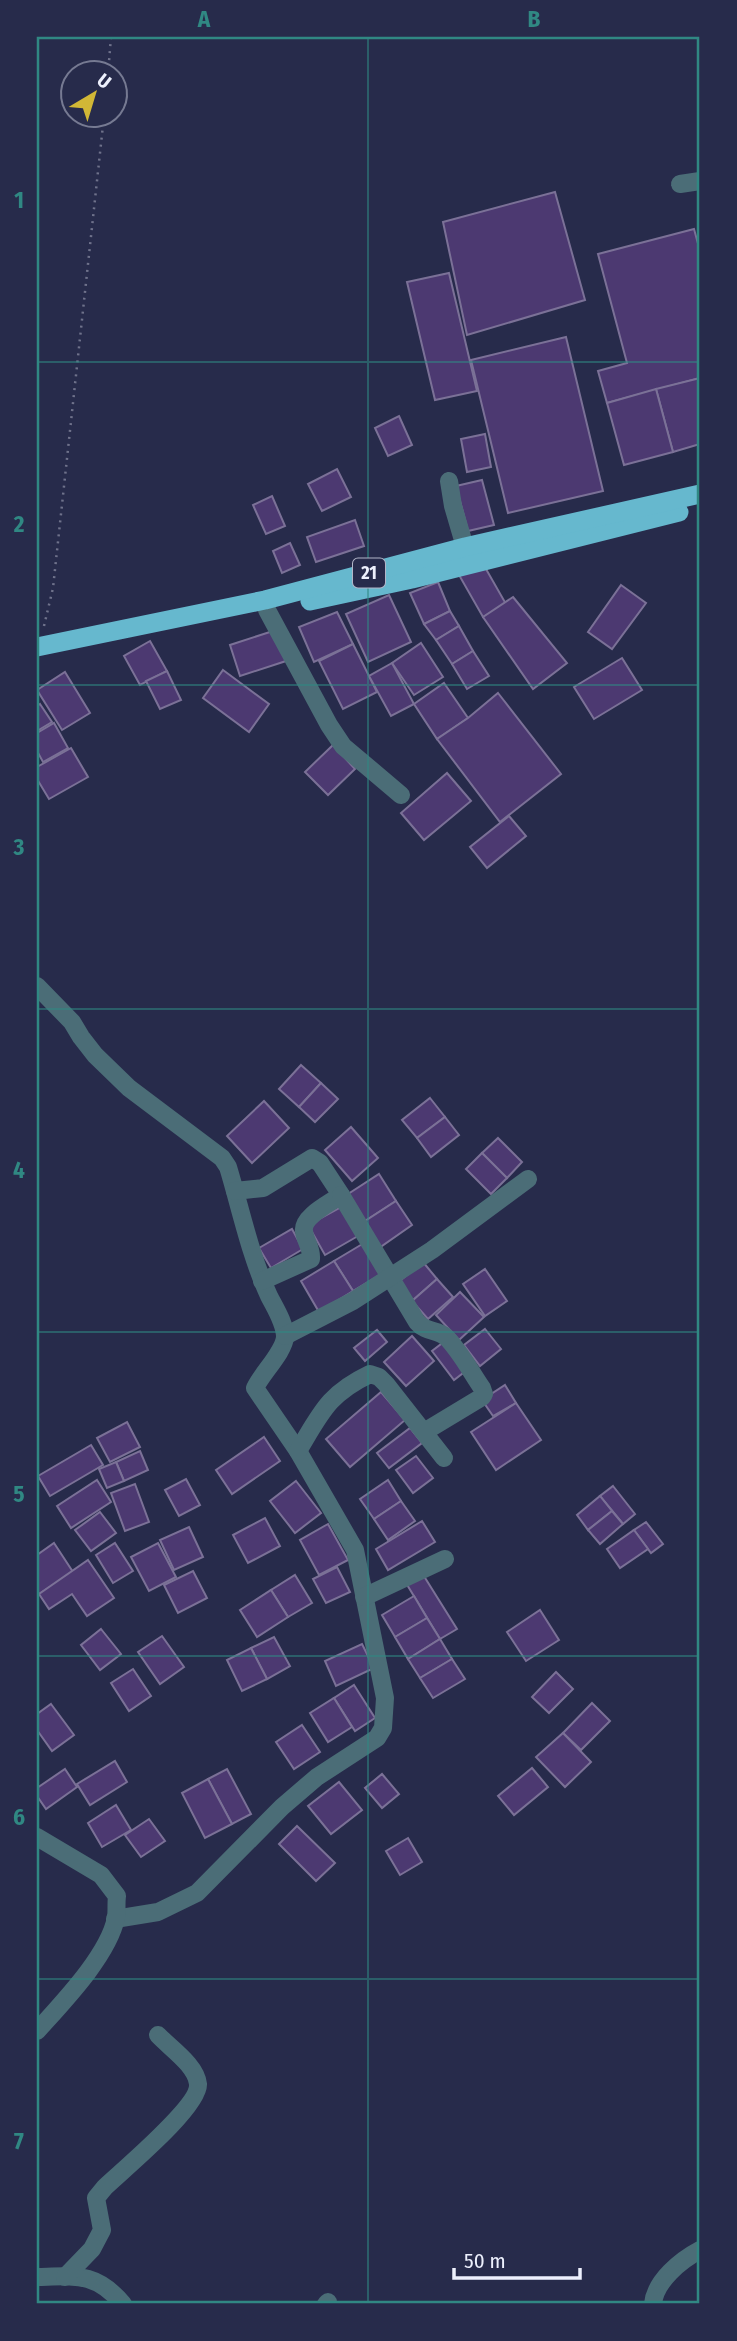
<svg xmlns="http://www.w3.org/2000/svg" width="737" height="2341" font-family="'Fira Sans Condensed',sans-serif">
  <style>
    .building { fill: #4c3971; stroke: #7b7197; stroke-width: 2 }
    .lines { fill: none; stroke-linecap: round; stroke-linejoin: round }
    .path { stroke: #6f728b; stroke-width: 2.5; stroke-dasharray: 2 5; stroke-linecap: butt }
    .minor { stroke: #4b6d77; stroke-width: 18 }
    .trunk { stroke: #66b8ce; stroke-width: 19 }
    .grid { fill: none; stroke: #308883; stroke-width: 2; stroke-opacity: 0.55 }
    .labels { text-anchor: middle; stroke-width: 5; stroke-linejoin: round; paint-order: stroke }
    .shield { fill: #272b4b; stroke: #b2b5c8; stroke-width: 2 }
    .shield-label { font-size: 18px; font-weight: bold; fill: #edf0fd }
    .neatline { fill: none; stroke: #308883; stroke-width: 2.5 }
    .grid-label { font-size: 23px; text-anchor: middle; font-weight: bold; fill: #308883 }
  </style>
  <rect width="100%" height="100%" fill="#272b4b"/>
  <g class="building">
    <polygon points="555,192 585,300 467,335 443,222"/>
    <polygon points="694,229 700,251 700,378 607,403 598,371 627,363 598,254"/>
    <polygon points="449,273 477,391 435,400 407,282"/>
    <polygon points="566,337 603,491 508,513 471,360"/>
    <polygon points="700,378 700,444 673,452 656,389"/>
    <polygon points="656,389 673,452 624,465 607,403"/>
    <polygon points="399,416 412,445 388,456 375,428"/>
    <polygon points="485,434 491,467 467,472 461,439"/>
    <polygon points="337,469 351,497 322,511 308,484"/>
    <polygon points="482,480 494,525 468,531 456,486"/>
    <polygon points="272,496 285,526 266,534 253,505"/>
    <polygon points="355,520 364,546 316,562 307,537"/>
    <polygon points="290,543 300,565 282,573 273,551"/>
    <polygon points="482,562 506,604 483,617 459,575"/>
    <polygon points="438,582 450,611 424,624 410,593"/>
    <polygon points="621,585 646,603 612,649 588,632"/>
    <polygon points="389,595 411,642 368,662 346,614"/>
    <polygon points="513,597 567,663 533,689 483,617"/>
    <polygon points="450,611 459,626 436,640 424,624"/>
    <polygon points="337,612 353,644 314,662 299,627"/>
    <polygon points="459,626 473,651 452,664 436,640"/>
    <polygon points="276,630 286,661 240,676 230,645"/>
    <polygon points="150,641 167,671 140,685 124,656"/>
    <polygon points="421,643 443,677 414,695 392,663"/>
    <polygon points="353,644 377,692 343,709 319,661"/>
    <polygon points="473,651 489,676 467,689 452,664"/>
    <polygon points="622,658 642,690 594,719 574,687"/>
    <polygon points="392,663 414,704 391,716 369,676"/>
    <polygon points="223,670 269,704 249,732 203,698"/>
    <polygon points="167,671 181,700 160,709 146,681"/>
    <polygon points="65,672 90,713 62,730 37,690"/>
    <polygon points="444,683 468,718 437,739 414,704"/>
    <polygon points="498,693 561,774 500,822 437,739 468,718"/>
    <polygon points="40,704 52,722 37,731 37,706"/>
    <polygon points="54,723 68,748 43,762 37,751 37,733"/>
    <polygon points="333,745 355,769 328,795 305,772"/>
    <polygon points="71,748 88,777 49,799 37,779 37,767"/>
    <polygon points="447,773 471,801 424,840 401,813"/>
    <polygon points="509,816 526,836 487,868 470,847"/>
    <polygon points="301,1065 321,1083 299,1107 279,1089"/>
    <polygon points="321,1083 338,1099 315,1122 299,1107"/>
    <polygon points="430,1098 445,1117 417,1138 402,1120"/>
    <polygon points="264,1101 289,1128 252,1163 227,1136"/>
    <polygon points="445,1117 459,1135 431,1157 417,1138"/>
    <polygon points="351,1127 378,1158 352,1181 325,1150"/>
    <polygon points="498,1138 522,1162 507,1178 482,1153"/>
    <polygon points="482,1153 507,1178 491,1194 466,1169"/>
    <polygon points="379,1174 396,1201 362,1223 345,1196"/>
    <polygon points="396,1201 412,1225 379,1248 362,1223"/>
    <polygon points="341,1207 358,1236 325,1255 308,1225"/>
    <polygon points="292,1229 303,1249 271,1268 259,1248"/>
    <polygon points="364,1243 383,1273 353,1291 334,1261"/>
    <polygon points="334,1261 353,1291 319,1312 301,1281"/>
    <polygon points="423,1262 437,1279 412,1301 396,1284"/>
    <polygon points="485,1269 507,1301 485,1316 463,1284"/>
    <polygon points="437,1279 453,1297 428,1319 412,1301"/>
    <polygon points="460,1292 484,1317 459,1340 436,1315"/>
    <polygon points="485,1329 501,1349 480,1366 464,1345"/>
    <polygon points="377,1330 387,1342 365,1361 354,1348"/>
    <polygon points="412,1336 434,1361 406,1386 384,1362"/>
    <polygon points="445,1341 467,1370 454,1380 432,1351"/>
    <polygon points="505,1385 516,1403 493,1416 482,1400"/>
    <polygon points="381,1392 405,1420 350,1467 326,1439"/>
    <polygon points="516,1403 541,1440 496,1470 471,1432"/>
    <polygon points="127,1422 140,1447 110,1462 97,1438"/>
    <polygon points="410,1428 422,1443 389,1468 377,1453"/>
    <polygon points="264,1437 280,1461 232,1494 216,1470"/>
    <polygon points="91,1445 103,1465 50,1496 38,1476"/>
    <polygon points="140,1451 148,1470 124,1481 116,1462"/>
    <polygon points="416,1456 433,1478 413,1493 396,1470"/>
    <polygon points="116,1462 124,1481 107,1488 99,1469"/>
    <polygon points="186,1479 200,1505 179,1516 165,1490"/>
    <polygon points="97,1480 111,1502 71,1528 57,1506"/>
    <polygon points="388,1480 401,1501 374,1519 360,1499"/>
    <polygon points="296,1481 321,1513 295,1533 270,1501"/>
    <polygon points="135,1484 149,1522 125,1531 111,1493"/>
    <polygon points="613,1486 635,1514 623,1524 600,1496"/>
    <polygon points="600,1496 612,1511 588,1530 577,1515"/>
    <polygon points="401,1501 415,1521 388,1540 374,1519"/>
    <polygon points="612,1511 623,1524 600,1544 588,1530"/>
    <polygon points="100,1512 116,1533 91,1551 75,1530"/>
    <polygon points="265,1518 280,1546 248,1563 233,1535"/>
    <polygon points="422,1521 435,1542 388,1570 376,1549"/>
    <polygon points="646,1522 663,1544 651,1553 634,1530"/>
    <polygon points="328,1524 348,1560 319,1575 300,1540"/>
    <polygon points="189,1527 203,1557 174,1570 160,1540"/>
    <polygon points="634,1530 648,1549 620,1568 607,1549"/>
    <polygon points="54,1543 73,1572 39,1594 37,1591 37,1555"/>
    <polygon points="115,1543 133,1571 113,1583 96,1555"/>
    <polygon points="158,1543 176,1577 149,1591 131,1557"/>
    <polygon points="88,1560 114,1598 87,1616 72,1594 49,1609 39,1594"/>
    <polygon points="337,1567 350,1592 326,1603 313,1579"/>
    <polygon points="193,1571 207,1598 178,1613 164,1585"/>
    <polygon points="422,1573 457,1629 440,1639 406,1583"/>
    <polygon points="295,1575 312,1603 288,1617 271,1590"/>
    <polygon points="271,1590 288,1617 257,1637 240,1610"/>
    <polygon points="414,1596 427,1618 395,1637 382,1615"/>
    <polygon points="540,1610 559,1640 526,1661 507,1632"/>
    <polygon points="427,1618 440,1639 408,1659 395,1637"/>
    <polygon points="101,1629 121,1654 100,1670 81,1645"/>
    <polygon points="162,1636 184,1667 160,1684 138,1652"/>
    <polygon points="274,1637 290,1666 267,1679 251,1648"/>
    <polygon points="440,1639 452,1659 420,1678 408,1659"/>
    <polygon points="362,1644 374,1668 336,1686 325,1661"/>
    <polygon points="251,1648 267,1679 242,1691 227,1660"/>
    <polygon points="452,1659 465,1679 433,1698 420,1678"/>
    <polygon points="133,1669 151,1696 129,1711 111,1683"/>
    <polygon points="556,1672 573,1689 549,1713 532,1697"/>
    <polygon points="354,1685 375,1718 355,1731 334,1698"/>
    <polygon points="334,1698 352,1727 328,1742 310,1713"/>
    <polygon points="592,1703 610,1721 581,1750 563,1733"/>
    <polygon points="51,1704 74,1735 52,1751 37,1730 37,1714"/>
    <polygon points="302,1725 320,1752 294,1769 276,1742"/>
    <polygon points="563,1733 591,1762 565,1787 536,1757"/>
    <polygon points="115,1761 127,1782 90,1805 77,1784"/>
    <polygon points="532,1768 548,1787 514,1815 498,1796"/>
    <polygon points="65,1769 77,1787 46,1809 37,1796 37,1788"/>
    <polygon points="227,1769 251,1814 232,1824 208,1779"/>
    <polygon points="382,1774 399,1794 382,1808 365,1788"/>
    <polygon points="208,1779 232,1824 205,1838 182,1793"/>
    <polygon points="339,1782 362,1810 331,1834 308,1806"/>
    <polygon points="116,1805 131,1830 102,1847 88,1823"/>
    <polygon points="149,1819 165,1841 141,1857 125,1835"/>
    <polygon points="297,1826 335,1863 316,1881 279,1844"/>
    <polygon points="408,1838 422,1862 400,1875 386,1851"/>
  </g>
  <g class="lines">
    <g class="path">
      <polyline points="108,74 111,37"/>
      <polyline points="44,626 53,588 104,116"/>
    </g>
    <g class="minor">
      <polyline points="680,184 700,181"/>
      <polyline points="449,481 453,506 465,547"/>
      <polyline points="267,610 329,725 343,746 401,795"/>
      <path d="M37 986 72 1022 81 1037 95 1055 129 1088 222 1158 228 1167C241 1210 250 1255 269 1296 275 1308 285 1323 285 1337 284 1352 262 1373 255 1388L298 1451 355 1550 385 1698 383 1728 377 1738 317 1777 282 1807 197 1893 158 1912 115 1919"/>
      <path d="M235 1191 263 1188 312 1158 320 1163 341 1195C331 1203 302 1216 304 1231 305 1241 312 1248 311 1259L262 1281"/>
      <path d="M341 1195 417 1322C426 1333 437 1329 446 1337 460 1351 471 1372 482 1388L484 1394 482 1397 424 1432"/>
      <polyline points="285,1336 353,1301 432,1250 528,1179"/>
      <path d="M298 1451C321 1413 328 1394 370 1374L379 1377 386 1384 444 1458"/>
      <polyline points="364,1597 445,1559"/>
      <path d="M37 1837 101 1875 117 1896C116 1903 117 1911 116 1918 108 1956 62 2003 37 2031"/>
      <path d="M37 2277C76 2276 96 2272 123 2304"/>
      <path d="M65 2277 92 2249 102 2230 96 2198 105 2187C124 2169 200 2106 198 2084 196 2065 170 2048 158 2035"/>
      <polyline points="326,2304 328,2302"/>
      <path d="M653 2304C655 2281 681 2260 700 2250"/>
    </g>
    <g class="trunk">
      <polyline points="310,601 412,579 679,512"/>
      <polyline points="37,647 265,600 465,547 700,494"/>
    </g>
  </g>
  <path class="grid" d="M368 37V2304M37 362H700M37 685H700M37 1009H700M37 1332H700M37 1656H700M37 1979H700"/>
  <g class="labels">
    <rect class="shield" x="353" y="558.5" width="32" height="29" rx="5"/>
    <g class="shield-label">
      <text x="369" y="579">21</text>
    </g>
  </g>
  <rect width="737" height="2341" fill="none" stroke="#272b4b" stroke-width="77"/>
  <g transform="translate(94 94) rotate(38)"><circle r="33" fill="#272b4b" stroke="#767a92" stroke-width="2"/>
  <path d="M0-5L12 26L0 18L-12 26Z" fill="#d1b736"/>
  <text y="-10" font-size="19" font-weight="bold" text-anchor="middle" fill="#edf0fd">U</text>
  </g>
  <path d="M454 2268v10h126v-10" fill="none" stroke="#edf0fd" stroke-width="3.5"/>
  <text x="464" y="2268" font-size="21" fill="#edf0fd" stroke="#272b4b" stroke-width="5" paint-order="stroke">50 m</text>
  <rect x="38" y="38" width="660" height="2264" class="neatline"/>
  <g class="grid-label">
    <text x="204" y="27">A</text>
    <text x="534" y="27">B</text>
    <text x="19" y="208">1</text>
    <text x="19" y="532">2</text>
    <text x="19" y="855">3</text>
    <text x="19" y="1178">4</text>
    <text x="19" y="1502">5</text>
    <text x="19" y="1825">6</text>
    <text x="19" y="2149">7</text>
  </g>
</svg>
